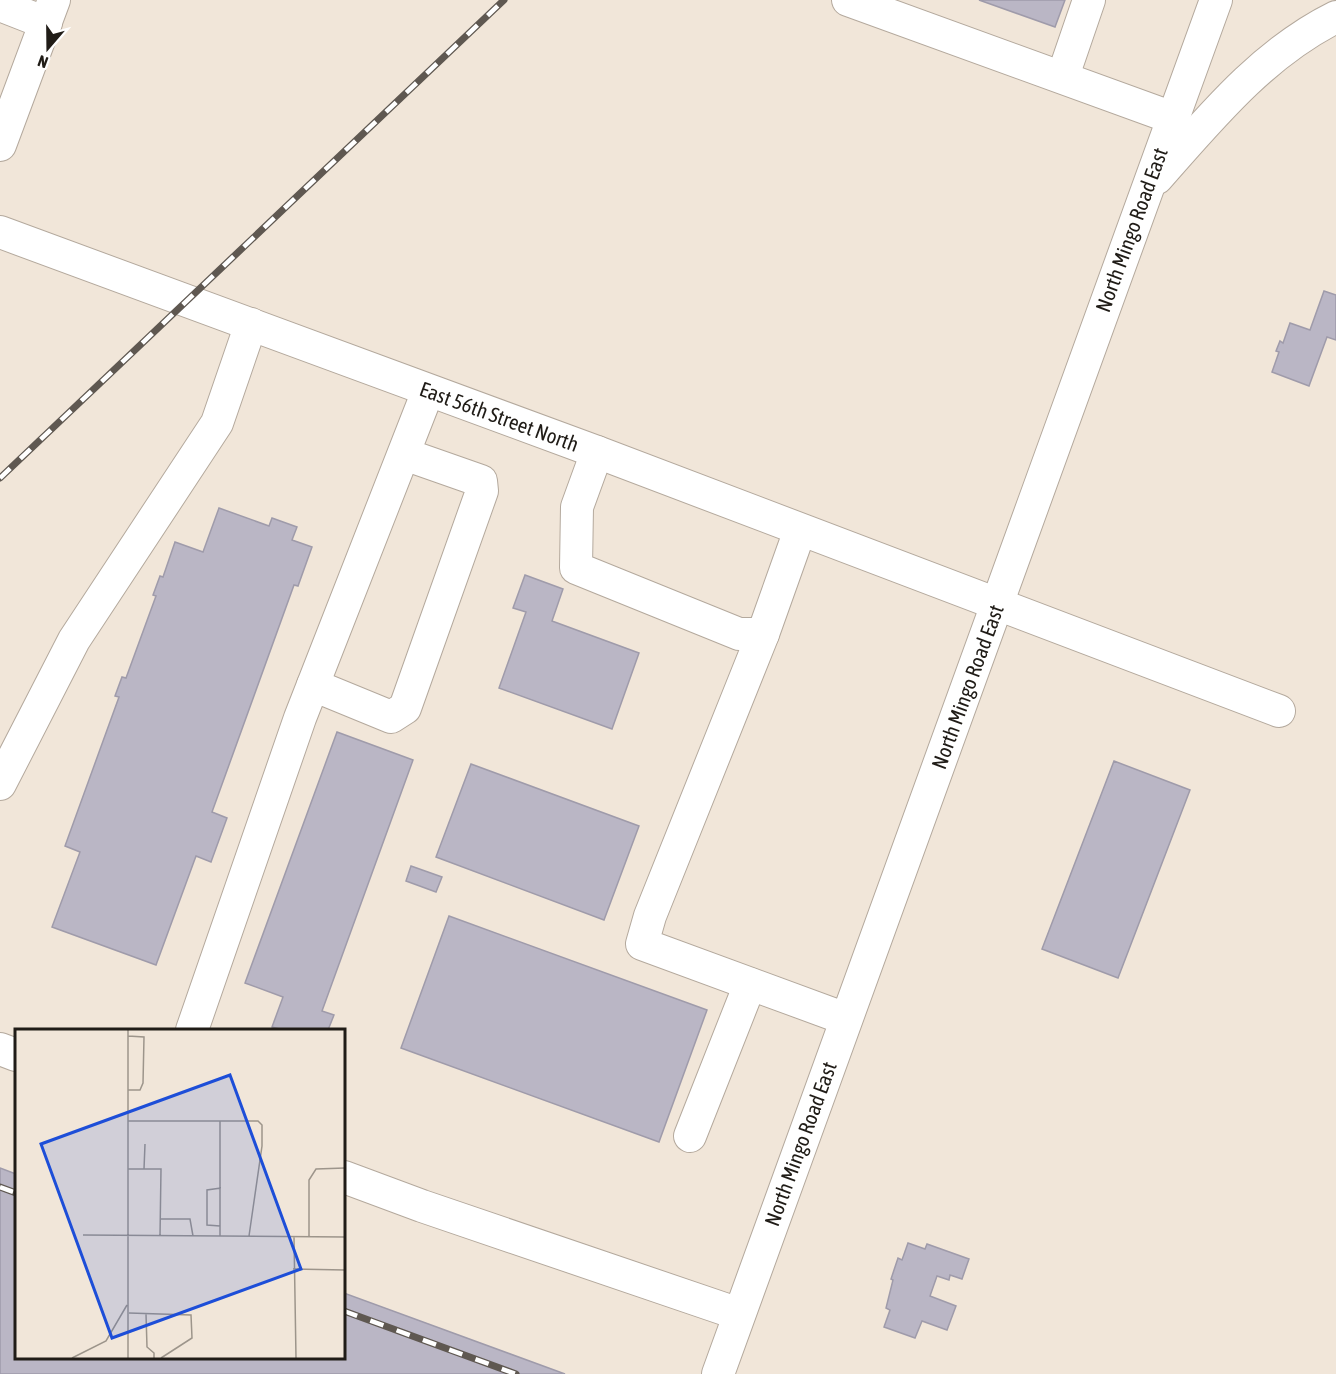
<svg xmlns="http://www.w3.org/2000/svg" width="1336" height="1374" font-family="'Asap Condensed',sans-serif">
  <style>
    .building { fill: #bab6c5; stroke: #9f9baa; stroke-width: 1.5 }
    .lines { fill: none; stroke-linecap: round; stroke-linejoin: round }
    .minor-casing { stroke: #b4a99d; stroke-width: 34 }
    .minor { stroke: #fff; stroke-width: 32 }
    .rail-casing { stroke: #5f5851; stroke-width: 7 }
    .rail { stroke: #fff; stroke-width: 4.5; stroke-dasharray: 14; stroke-linecap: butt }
    .labels { text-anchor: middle; stroke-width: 5; stroke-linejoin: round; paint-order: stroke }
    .street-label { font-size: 21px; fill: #201c17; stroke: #fff }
    .inset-road { fill: none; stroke: #9d958b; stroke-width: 1.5 }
    .view { fill: #1d4ed8; fill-opacity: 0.15; stroke: #1d4ed8; stroke-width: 3 }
    .inset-edge { fill: none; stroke: #201c17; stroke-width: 3 }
  </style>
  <rect width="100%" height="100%" fill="#f1e6d9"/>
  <g class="building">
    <polygon points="979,0 1065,0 1055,27"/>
    <polygon points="1324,291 1336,295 1336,340 1327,337 1309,386 1272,372 1279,352 1276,351 1280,341 1283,343 1290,323 1310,330"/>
    <polygon points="219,508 269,526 272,518 297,527 292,540 312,547 298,586 294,585 212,812 227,818 211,862 196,856 156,965 52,927 80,852 65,846 119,697 115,696 122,677 126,678 156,596 153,595 160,576 163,577 175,542 203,552"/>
    <polygon points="525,575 563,589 552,621 639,653 612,729 499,688 526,612 513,608"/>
    <polygon points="337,732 413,760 322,1011 334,1015 328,1030 283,1030 272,1027 283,997 245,983"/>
    <polygon points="1114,761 1190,790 1118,978 1042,949"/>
    <polygon points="471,764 639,826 604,920 436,857"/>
    <polygon points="411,866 442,877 436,892 406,881"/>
    <polygon points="449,916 707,1010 659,1142 401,1048"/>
    <polygon points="0,1168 16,1174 16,1358 344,1358 344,1293 565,1374 0,1374"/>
    <polygon points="908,1243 925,1249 927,1244 969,1259 962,1279 950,1275 949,1280 937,1276 930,1296 956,1306 947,1330 922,1321 915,1338 884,1327 890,1310 886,1308 893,1280 891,1279 898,1258 902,1260"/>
  </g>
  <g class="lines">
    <defs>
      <g id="minor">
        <polyline points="848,0 1173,118"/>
        <polyline points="0,5 46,23"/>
        <polyline points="1063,76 1089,0"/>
        <polyline points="0,145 54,0"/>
        <path d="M1157 178C1210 118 1263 53 1336 17"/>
        <polyline points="0,232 597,452 1279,711"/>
        <polyline points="597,452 577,507 576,568 739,634 763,634"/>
        <polyline points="800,530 763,634 650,916 642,944 846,1019"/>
        <polyline points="313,685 391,717 405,708 482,491 481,481 404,454"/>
        <polyline points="0,784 74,640 217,423 251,324"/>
        <polyline points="192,1030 300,718 428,391"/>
        <polyline points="0,1049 16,1055"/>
        <polyline points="690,1136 750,984"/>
        <polyline points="344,1177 422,1206 739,1314"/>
        <polyline points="718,1374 1216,0"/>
      </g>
    </defs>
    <use href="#minor" class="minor-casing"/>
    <use href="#minor" class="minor"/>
    <defs>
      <g id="rail">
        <polyline points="0,478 504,0"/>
        <polyline points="0,1187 16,1193"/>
        <polyline points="344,1311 516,1374"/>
      </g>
    </defs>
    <use href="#rail" class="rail-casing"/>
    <use href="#rail" class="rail"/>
  </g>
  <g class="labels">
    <g class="street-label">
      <text transform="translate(1132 230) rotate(-70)" y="7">North Mingo Road East</text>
      <text transform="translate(499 417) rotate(20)" y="7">East 56th Street North</text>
      <text transform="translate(968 687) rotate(-70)" y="7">North Mingo Road East</text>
      <text transform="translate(801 1144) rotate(-70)" y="7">North Mingo Road East</text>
    </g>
  </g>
  <g transform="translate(15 1029)">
    <rect width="330" height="330" fill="#f1e6d9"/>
    <path class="inset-road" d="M113 1V329M113 7 129 8 128 54 125 61H113M113 92H243L247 96V117L234 207M205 92V207M113 140H146L145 207M129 140 130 115M145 190H175L178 207M205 197 192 196V161L206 159M68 206 330 208M279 208 281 329M294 208V151L301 140 330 139M278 240 330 241M114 284 176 286 177 309 146 329M131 285 132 318 139 324V329M57 329 91 312 112 276"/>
    <path class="view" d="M215 46 286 240 97 309 26 115Z"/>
    <rect width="330" height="330" class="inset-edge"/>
  </g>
  <g transform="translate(48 48) rotate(200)" stroke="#ffffff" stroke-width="4.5" paint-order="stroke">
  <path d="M0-4.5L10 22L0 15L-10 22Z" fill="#201c17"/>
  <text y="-9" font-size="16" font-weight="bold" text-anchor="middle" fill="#201c17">N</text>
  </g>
</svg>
